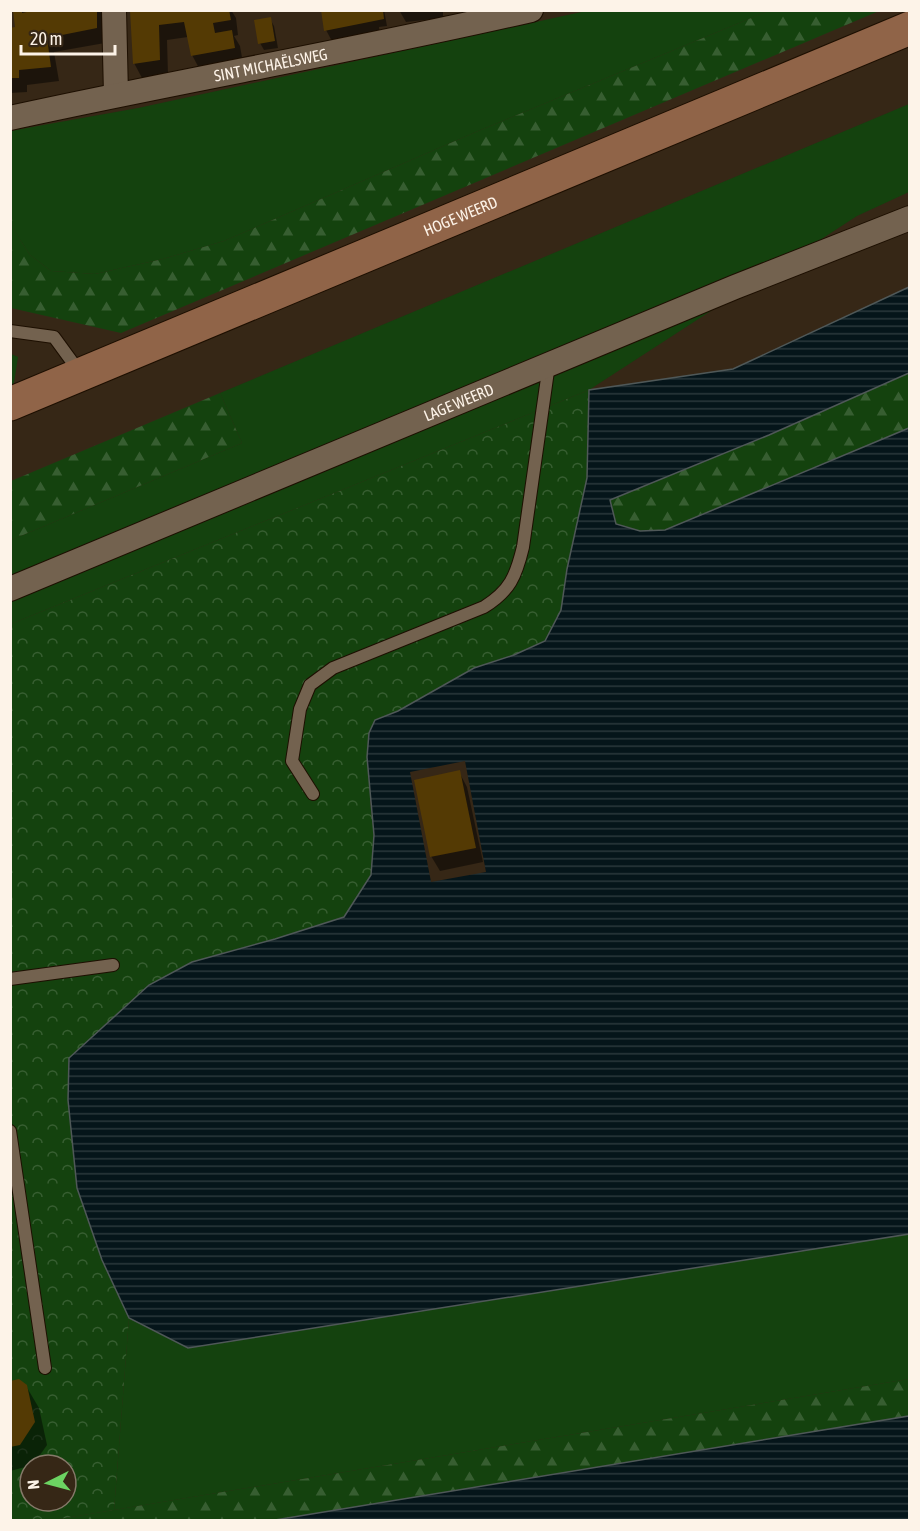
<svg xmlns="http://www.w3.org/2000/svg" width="920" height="1531" font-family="'Asap Condensed',sans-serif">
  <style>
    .grass { fill: #14420e }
    .forest { fill: url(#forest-firs) }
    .park { fill: url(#park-crowns); fill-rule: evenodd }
    .water { fill: url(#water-rules); stroke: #4f5858; stroke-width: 1.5 }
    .pier { fill: #362716 }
    .shadow { fill: #0007 }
    .building { fill: #543a04 }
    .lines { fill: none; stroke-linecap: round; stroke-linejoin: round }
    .lane-casing { stroke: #1d0f01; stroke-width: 14 }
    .street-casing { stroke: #1d0f01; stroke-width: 26 }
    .secondary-casing { stroke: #1d0f01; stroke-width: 35 }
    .lane { stroke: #73624f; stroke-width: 12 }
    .street { stroke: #73624f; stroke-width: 24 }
    .secondary { stroke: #906448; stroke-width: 33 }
    .labels { text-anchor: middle; stroke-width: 6; stroke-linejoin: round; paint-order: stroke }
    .street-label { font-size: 16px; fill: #fdf3e8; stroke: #362716 }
  </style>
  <defs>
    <pattern id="forest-firs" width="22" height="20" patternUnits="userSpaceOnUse" patternTransform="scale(1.5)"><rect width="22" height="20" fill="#14420e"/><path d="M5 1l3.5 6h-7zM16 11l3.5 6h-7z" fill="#375e31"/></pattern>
    <pattern id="park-crowns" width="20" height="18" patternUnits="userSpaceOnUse" patternTransform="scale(1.5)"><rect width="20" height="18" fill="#14420e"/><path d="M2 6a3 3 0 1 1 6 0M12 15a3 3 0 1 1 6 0" fill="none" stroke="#375e31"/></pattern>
    <pattern id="water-rules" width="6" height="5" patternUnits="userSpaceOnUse" patternTransform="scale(1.5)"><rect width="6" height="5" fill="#05151a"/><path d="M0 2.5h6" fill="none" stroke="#2a383b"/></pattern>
  </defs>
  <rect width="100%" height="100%" fill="#362716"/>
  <g class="grass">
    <polygon points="586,11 768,11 476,132 224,241 163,259 95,274 51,271 30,255 15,232 10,210 10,131 138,108"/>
    <polygon points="909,104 909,192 857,216 589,390 11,624 11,540 242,443 220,393"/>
    <polygon points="11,354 18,357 14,383 11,385"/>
    <polygon points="909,1234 909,1379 114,1510 129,1318 188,1348"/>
  </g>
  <g class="forest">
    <polygon points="768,11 879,11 121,333 11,308 11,210 15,232 30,255 51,271 95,274 163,259 224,241 476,132"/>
    <polygon points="909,373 909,428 665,530 640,531 616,524 610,500 769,435"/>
    <polygon points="220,393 242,443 11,540 11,481"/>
    <polygon points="909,1379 909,1416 275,1520 53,1520"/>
  </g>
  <path class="park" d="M589 390 587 478 567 569 561 610 545 641 398 711 375 720 370 801 374 835 371 875 344 917 275 939 149 985 109 1023 102 1260 129 1318 114 1510 53 1520H11V624ZM30 1465H66V1501H30Z"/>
  <g class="water">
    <polygon points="909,287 909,373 769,435 610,500 616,524 640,531 665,530 909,428 909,1234 188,1348 129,1318 102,1260 77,1188 68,1100 69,1058 149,985 192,962 275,939 344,917 371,875 374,835 367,757 369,733 375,720 398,711 474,668 514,655 545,641 561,610 567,569 587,478 589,390 733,369"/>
    <polygon points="909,1416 909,1520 275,1520"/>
  </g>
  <polygon class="pier" points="465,761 486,872 431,882 410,772"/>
  <g class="shadow">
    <polygon points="15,10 27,10 28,13 40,10 102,10 105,43 54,52 59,81 27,85 27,92 10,93 10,29 17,29"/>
    <polygon points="131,10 231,10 236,18 238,35 234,36 240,46 243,63 200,70 192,55 188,37 167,40 168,74 142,78 134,63"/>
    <polygon points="323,10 384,10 387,26 379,27 380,36 334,45 326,30"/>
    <polygon points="399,10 443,10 443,18 406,22"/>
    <polygon points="270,19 274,26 278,48 264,50 260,43"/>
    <polygon points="459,772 467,787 483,862 440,871 431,856"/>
    <polygon points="10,1382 26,1386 39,1408 47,1445 33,1465 10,1471"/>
  </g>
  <g class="building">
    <polygon points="13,10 22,10 22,13 36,10 97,10 97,28 47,38 51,67 19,70 19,78 10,78 10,28 15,27"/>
    <polygon points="130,10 229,10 231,20 213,23 215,33 232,30 235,48 191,56 184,22 159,25 160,60 133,64"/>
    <polygon points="321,10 383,10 384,19 324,31"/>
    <polygon points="271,17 275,41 258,44 254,20"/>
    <polygon points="460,770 476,848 430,857 414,780"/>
    <polygon points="19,1379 27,1385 35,1422 20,1445 10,1447 10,1381"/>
  </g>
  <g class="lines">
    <defs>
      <g id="lane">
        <polyline points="10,331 54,337 81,374"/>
        <path d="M313 794 292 761 300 709 310 685 333 668 484 607C510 591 516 576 523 547L549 364"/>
        <polyline points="10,979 113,965"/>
        <polyline points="10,1131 45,1368"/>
      </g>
      <g id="street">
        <polyline points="114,10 116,95"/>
        <path id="s1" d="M10 118C183 80 358 50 531 10"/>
        <path id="s2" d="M10 589 735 287 910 218"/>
      </g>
      <g id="secondary">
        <path id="s3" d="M10 404 910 28"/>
      </g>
    </defs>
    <use href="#lane" class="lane-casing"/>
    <use href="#street" class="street-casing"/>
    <use href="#secondary" class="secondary-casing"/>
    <use href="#lane" class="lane"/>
    <use href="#street" class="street"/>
    <use href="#secondary" class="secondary"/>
  </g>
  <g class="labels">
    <g class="street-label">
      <text dy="6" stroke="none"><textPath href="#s1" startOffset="266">SINT MICHAËLSWEG</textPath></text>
      <text dy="6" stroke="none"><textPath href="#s3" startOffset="488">HOGE WEERD</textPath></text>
      <text dy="6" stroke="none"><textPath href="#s2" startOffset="486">LAGE WEERD</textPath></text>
    </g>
  </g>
  <rect width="920" height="1531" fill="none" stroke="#fdf3e8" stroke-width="24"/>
  <g transform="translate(48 1483) rotate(264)"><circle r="28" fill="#362716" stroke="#86796a" stroke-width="1.5"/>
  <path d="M0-4.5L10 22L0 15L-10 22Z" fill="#6cd362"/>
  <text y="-9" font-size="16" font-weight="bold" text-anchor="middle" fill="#fdf3e8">N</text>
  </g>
  <path d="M21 45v9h94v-9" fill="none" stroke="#fdf3e8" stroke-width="3"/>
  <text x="30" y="45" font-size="18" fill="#fdf3e8" stroke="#362716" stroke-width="4.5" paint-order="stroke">20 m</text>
</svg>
